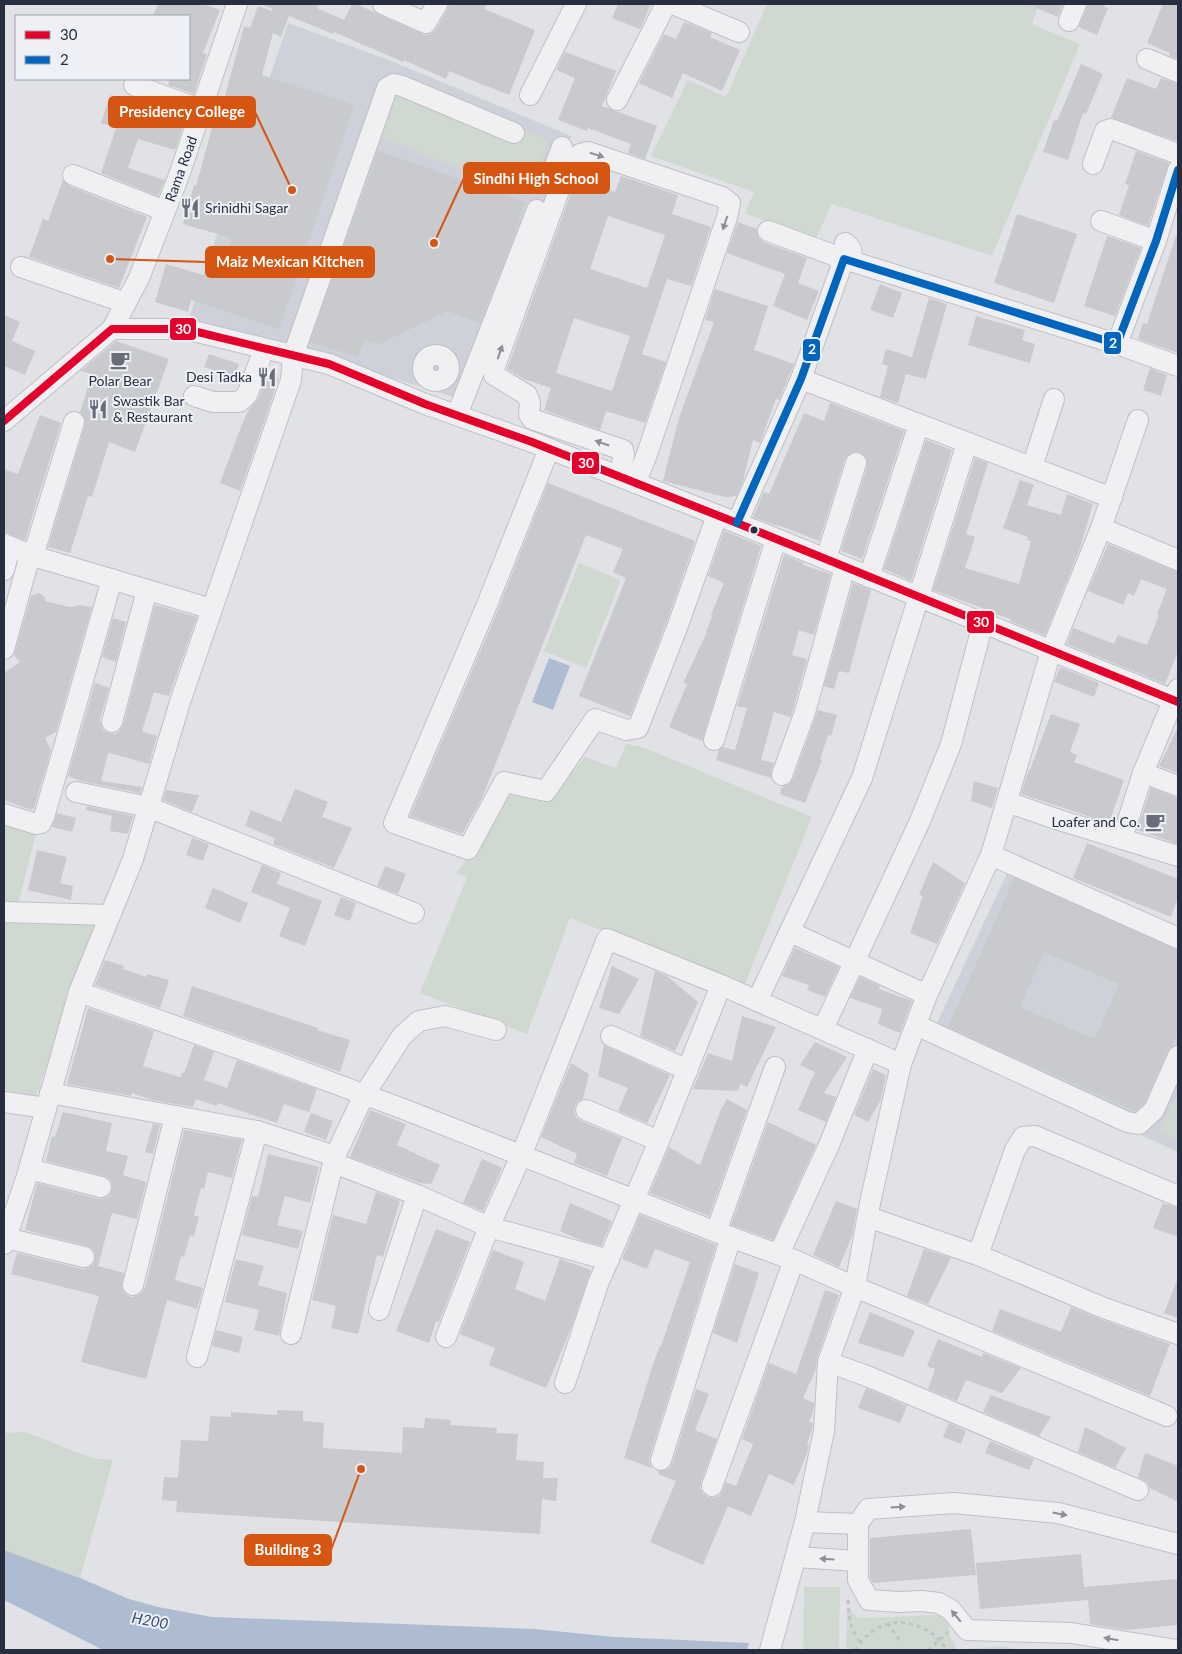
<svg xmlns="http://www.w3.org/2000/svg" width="1182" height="1654" font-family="Lato,sans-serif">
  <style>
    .built { fill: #ced1d9 }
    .green { fill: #d0d9d1 }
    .water { fill: #aebcd2 }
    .building { fill: #c9cace; fill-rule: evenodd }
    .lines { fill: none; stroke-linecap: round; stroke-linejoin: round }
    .minor-casing { stroke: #bec0c4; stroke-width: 22 }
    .path { stroke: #c1c3c7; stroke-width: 3; stroke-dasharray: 4 4; stroke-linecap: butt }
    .minor { stroke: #f0f0f2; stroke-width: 20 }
    .bus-1-casing { stroke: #eef0f6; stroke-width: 11 }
    .bus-2-casing { stroke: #eef0f6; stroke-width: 11 }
    .bus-1 { stroke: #e4002b; stroke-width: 8 }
    .bus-2 { stroke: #0065bd; stroke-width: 8 }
    .oneway { fill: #8c8f98 }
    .bus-dot { fill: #272e3f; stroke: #eef0f6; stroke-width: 2 }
    .labels { text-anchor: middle; stroke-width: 4; stroke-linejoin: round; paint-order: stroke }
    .street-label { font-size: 14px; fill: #272e3f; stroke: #eef0f6 }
    .poi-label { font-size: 14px; fill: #272e3f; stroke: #eef0f6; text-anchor: start }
    .water-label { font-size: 15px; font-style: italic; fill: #314a74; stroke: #eef0f6 }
    .leader { fill: none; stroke: #d55511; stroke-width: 2 }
    .callout-dot { fill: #d55511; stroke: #eef0f6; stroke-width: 2 }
    .callout { fill: #d55511; stroke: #d55511; stroke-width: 2 }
    .callout-label { font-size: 15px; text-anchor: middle; font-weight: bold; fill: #fff }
    .line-badge { stroke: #eef0f6; stroke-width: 2 }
    .badge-label { font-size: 14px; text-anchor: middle; font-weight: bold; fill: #fff }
  </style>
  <rect width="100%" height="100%" fill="#e0e2e6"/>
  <g class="built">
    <polygon points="288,23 394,62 571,136 474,403 301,350 189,318"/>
    <polygon points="1015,856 1178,928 1178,1152 930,1038"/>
  </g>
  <g class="green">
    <polygon points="767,4 1039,4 1032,24 1080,44 992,256 832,204 815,240 745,213 754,192 651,156 688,80 726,97"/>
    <polygon points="395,78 549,140 527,196 372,134"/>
    <polygon points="579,563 621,580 586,668 544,651"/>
    <polygon points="626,744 642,747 812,817 744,986 570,918 527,1034 420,993 467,877 457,873 509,793 548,802 585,757 616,768"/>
    <polygon points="4,825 36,834 18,904 97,922 36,1096 4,1090"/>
    <polygon points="1178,1093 1178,1141 1159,1132"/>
    <polygon points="25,1432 92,1458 113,1460 80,1578 4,1550 4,1433"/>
    <polygon points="804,1587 840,1587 839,1650 803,1650"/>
    <polygon points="847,1607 858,1618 939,1615 949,1624 950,1636 957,1650 1004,1646 1014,1650 846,1650"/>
  </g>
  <g class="water">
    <polygon points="549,658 570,666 553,710 532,702"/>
    <polygon points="4,1550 80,1578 129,1599 158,1607 212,1617 534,1629 615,1637 749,1643 747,1650 103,1650 4,1600"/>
  </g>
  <g class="building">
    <polygon points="158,4 203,4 220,10 203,53 207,54 194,94 168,85 170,79 189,79 189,16 153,16"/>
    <polygon points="261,4 319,4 317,8 344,20 352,4 356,4 426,35 432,33 436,29 447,10 449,4 487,4 484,9 535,30 509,95 449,71 446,79 404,60 403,62 334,32 333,34 289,16 281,37 273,33 262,75 354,105 279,329 191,300 188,312 155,302 166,264 217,279 231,238 183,224 194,185 196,186 214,121 216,122 223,99 224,100 244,26 250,28 258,6 272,11 273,9"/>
    <polygon points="618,4 651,4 640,29 612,18"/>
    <polygon points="1027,4 1063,4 1058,17"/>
    <polygon points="1088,4 1105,4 1104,7 1108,8 1097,35 1079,27"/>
    <polygon points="1163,4 1178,4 1178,59 1169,56 1170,53 1147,43"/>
    <polygon points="684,22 712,33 710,37 740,50 722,91 683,73 672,98 639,83 664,34 676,39"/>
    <polygon points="565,52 616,71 602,106 657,126 645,159 628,153 631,144 588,128 587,131 558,120 575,78 556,70"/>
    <polygon points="1081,64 1103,74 1086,114 1083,113 1068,160 1043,152 1054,120 1057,121"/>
    <polygon points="1127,78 1156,89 1161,78 1178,84 1178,136 1177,141 1111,118"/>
    <polygon points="110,95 130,101 130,98 186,117 175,150 138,139 128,168 165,180 158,196 101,173 116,128 101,123"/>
    <polygon points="378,151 525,202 512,241 480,323 447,311 380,344 365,340 358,357 310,342"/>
    <polygon points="1136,151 1169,163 1148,226 1119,215 1129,185 1125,184"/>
    <path d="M621 176 678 195 672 214 711 227 691 286 667 279 642 354 666 362 645 423 606 411 600 430 544 410 551 388 524 379 507 369 576 179 615 192ZM608 216 665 235 647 288 590 269ZM574 318 630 336 612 391 556 373Z"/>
    <polygon points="63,180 69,186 147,217 119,288 29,257 43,219 48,221"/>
    <polygon points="1017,214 1077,234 1054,303 994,283"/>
    <polygon points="738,222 757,229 759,238 763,242 807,258 798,283 819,291 807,320 773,306 785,274 727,253"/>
    <polygon points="1176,235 1178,235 1178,353 1138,339 1143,323 1147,324"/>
    <polygon points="1107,236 1141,248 1115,316 1084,306"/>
    <polygon points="880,284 902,293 893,318 870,310"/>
    <polygon points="715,289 768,306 754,350 794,364 779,400 776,399 760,443 753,440 743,481 737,495 730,497 725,497 663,481 679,418 714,322 705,320"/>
    <polygon points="929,298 947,304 926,379 906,374 898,403 880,397 888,366 882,364 886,349 912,357"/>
    <polygon points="4,315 20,322 12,341 35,351 25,375 4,366"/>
    <polygon points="976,316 1025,330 1022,340 1035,344 1030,363 968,345"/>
    <polygon points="116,341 169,359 135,452 109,442 92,497 88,496 70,553 48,547 85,425 85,419 80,412 92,374 81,371"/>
    <polygon points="209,354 239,364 234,377 204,367"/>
    <polygon points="1150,368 1167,375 1161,396 1143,390"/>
    <polygon points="268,373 279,378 240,491 220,483 241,427 249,409 258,399"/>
    <polygon points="830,403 904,431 862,559 841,551 867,467 867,460 864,455 860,452 853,452 848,455 845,459 819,541 786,528 777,525 777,526 753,517 764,492 769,494 804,413 824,421"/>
    <polygon points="40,415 61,423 25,540 4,532 4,469 18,474"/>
    <polygon points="926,440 952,450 911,581 884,569"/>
    <polygon points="975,458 988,463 966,534 975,537 965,568 1019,584 1031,541 1027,540 1028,537 1003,528 1020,480 1034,485 1027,505 1061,515 1067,494 1093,504 1080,548 1045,635 1010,621 1011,619 986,611 985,609 933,590"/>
    <polygon points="548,483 695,541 667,621 630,716 579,696 626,578 613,572 623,549 586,535 482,798 462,834 410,816 495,617"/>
    <polygon points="724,531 761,546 702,741 669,727 687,684 683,683 707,632 706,632 712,616 711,615 724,583 708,576"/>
    <polygon points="1108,544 1178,572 1178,651 1165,684 1067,644 1073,628 1114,644 1118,635 1147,645 1159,615 1157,614 1167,589 1141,579 1134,596 1128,593 1123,605 1088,591"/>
    <polygon points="784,555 804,563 803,565 831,574 814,635 799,630 792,655 807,659 791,717 774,712 761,760 774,763 771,771 771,778 716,760 719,750 723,747 735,750 747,708 737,706"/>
    <polygon points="853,583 871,590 849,673 839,671 834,689 824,686"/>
    <polygon points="39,593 45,597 45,601 70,607 80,605 92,607 56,732 45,738 51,750 34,808 31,810 4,800 4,673 20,662 14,655 31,596"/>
    <polygon points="155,605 197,617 169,696 154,692 142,731 157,736 149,764 110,753 108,754 101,781 142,787 140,793 81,781 68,776 95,683 109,688 100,719 101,726 103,730 108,733 115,734 120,731 123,726"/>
    <polygon points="113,618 126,622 116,662 102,657"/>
    <polygon points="1060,667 1099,683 1094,697 1054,682"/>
    <polygon points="818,710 837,715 831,736 828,735 820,760 822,760 805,803 780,794 782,787 789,784 793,779"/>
    <polygon points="1051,714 1080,724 1070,752 1077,755 1074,762 1124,780 1109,823 1021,794 1029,769 1030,770"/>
    <polygon points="1178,727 1178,773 1159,766"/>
    <polygon points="974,781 998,788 992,808 971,801"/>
    <polygon points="1151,788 1178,798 1178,844 1137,830"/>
    <polygon points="295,789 328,802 322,817 352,828 334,868 273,844 275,838 245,826 251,810 281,822"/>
    <polygon points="166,790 199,795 192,812 163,800"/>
    <polygon points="87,806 133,816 128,834 110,831 112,816 86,810"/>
    <polygon points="57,813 76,818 72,832 52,827"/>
    <polygon points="192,838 209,844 203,861 186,855"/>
    <polygon points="1087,843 1178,879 1178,898 1171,917 1073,878"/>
    <polygon points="37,850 67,857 60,883 73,886 71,900 28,890"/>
    <polygon points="933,862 965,883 937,944 910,933 923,896 919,895"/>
    <polygon points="262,865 281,873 277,884 322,901 305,946 279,936 290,908 251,892"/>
    <polygon points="385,866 406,874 398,894 377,886"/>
    <path d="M1014 878 1178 950V1032L1172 1046 1167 1051 1144 1103 1135 1111 948 1027ZM1044 952 1119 984 1095 1039 1020 1007Z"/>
    <polygon points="213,888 248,903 240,923 205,908"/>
    <polygon points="341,897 356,903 350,921 334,915"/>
    <polygon points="795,948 839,967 825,997 807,990 809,985 782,976"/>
    <polygon points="105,960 124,966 123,969 146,977 147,974 169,980 160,1008 95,985"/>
    <polygon points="612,966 639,979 619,1014 599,1008"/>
    <polygon points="655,971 667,976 698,1002 675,1051 640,1036"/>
    <polygon points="860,977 880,986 879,989 912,1001 900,1033 878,1024 882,1009 850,998"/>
    <polygon points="192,986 318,1028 317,1030 350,1040 340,1072 183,1016"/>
    <polygon points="88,1008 154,1031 143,1066 180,1077 182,1073 184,1073 194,1045 214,1052 204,1080 227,1088 237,1060 317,1089 309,1112 284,1104 277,1123 218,1103 217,1106 196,1099 193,1107 152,1100 132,1093 131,1096 67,1084"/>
    <polygon points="742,1016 776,1027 747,1087 741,1084 737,1091 693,1089 708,1053 732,1061"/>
    <polygon points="815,1042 847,1057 824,1093 836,1097 826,1122 798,1110 815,1072 800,1065"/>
    <polygon points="604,1045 670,1075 647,1123 618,1111 628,1088 598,1076"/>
    <polygon points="571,1063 589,1074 583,1099 578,1101 575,1106 574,1111 576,1117 581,1121 622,1138 607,1176 574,1163 577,1154 541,1137"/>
    <polygon points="873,1069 886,1075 881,1099 868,1122 854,1115"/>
    <polygon points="727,1099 747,1110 709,1216 650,1193 669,1147 700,1165 721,1109"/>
    <polygon points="370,1110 406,1124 397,1145 440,1165 431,1184 420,1183 350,1157"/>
    <polygon points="63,1112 112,1123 106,1151 128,1156 123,1175 146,1182 137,1219 112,1213 98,1266 124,1273 122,1288 125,1294 131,1297 136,1296 141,1294 145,1288 184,1130 242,1140 232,1178 208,1172 204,1189 201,1188 194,1215 199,1217 194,1236 190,1235 184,1257 181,1256 175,1280 203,1288 197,1309 167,1300 146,1379 81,1362 99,1296 11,1274 17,1253 82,1269 88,1268 93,1265 95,1260 95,1253 92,1248 87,1246 25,1230 37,1183 99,1199 105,1198 109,1196 112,1190 112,1183 110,1179 104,1176 46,1161 52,1136 55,1137"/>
    <polygon points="311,1113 333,1121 326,1140 304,1132"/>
    <polygon points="768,1122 816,1145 773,1240 731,1225"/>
    <polygon points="153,1124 160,1125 153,1154 145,1152"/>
    <polygon points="268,1154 319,1167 310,1203 285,1196 277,1225 303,1231 298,1249 242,1235 252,1196 258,1197"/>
    <polygon points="482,1159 502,1168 483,1211 463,1203"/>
    <polygon points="376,1192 400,1201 383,1257 377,1255 358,1334 331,1328 336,1306 312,1300 333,1215 366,1224"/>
    <polygon points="836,1201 857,1209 852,1236 839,1267 813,1255"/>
    <polygon points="570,1203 612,1221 601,1246 580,1240 560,1231"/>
    <polygon points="1163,1203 1178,1208 1178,1237 1153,1228"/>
    <polygon points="640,1215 716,1245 650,1456 649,1462 652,1468 624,1458 653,1364 660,1346 661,1346 690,1262 655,1249 647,1269 622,1259"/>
    <polygon points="436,1229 470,1242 439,1322 436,1321 429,1343 396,1331"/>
    <polygon points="924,1249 951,1258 928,1304 907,1296"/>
    <polygon points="493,1250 524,1262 515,1289 545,1301 560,1259 591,1270 572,1326 546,1388 489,1365 495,1348 460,1334"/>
    <polygon points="236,1259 264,1266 258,1285 287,1293 279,1336 254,1330 259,1310 225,1302"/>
    <polygon points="735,1264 759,1273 737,1343 713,1333"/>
    <polygon points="1178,1278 1178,1318 1164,1313"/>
    <polygon points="825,1290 839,1295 817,1358 816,1369 803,1398 814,1403 813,1412 809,1422 813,1423 812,1429 807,1444 809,1445 807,1453 794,1485 769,1474 751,1516 728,1506 703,1565 650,1542 676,1481 658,1474 659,1471 669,1469 672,1464 696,1389 709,1394 695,1430 717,1439 701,1482 700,1488 703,1494 708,1497 714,1498 720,1495 726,1482 736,1486 753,1444 742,1439 769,1363 796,1374"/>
    <polygon points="1071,1307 1100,1319 1170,1344 1150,1396 992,1331 1000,1309 1061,1332"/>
    <polygon points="870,1312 915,1331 903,1357 858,1343"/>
    <polygon points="216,1330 243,1337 239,1353 212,1346"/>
    <polygon points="938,1339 982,1357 983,1353 1021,1368 1002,1393 966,1380 957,1401 928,1389 935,1369 927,1366"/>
    <polygon points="866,1388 907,1406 900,1423 858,1408"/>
    <polygon points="991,1395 1051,1417 1039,1436 983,1412"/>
    <polygon points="277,1410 303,1411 303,1421 324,1423 323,1448 402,1453 403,1427 424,1428 425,1418 451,1420 450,1425 497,1428 496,1433 518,1434 516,1460 544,1462 543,1478 558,1478 556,1501 542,1499 540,1534 176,1512 177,1501 162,1500 164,1477 178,1478 181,1440 208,1441 210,1416 231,1417 231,1412 277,1415"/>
    <polygon points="949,1423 966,1431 961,1444 943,1437"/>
    <polygon points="1085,1427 1126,1448 1115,1468 1078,1452"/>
    <polygon points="990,1441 1034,1459 1029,1470 985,1453"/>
    <polygon points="1145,1453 1178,1466 1178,1502 1150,1488 1147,1482 1138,1477"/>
    <polygon points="971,1529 976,1575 873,1583 870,1577 870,1538"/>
    <polygon points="1081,1554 1084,1587 1178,1579 1178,1625 1125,1630 1090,1624 1088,1600 980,1609 976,1563"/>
  </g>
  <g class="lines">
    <defs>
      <g id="minor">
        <polyline points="383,4 426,23 437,4"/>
        <polyline points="673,4 739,32"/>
        <polyline points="1069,21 1076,4"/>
        <polyline points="1147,59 1178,72"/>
        <polyline points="134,85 202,110"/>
        <polyline points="530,95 576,4"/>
        <polyline points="617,100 666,4"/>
        <polyline points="1093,164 1105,131 1111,129 1178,154"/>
        <polyline points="73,175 165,211"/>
        <polyline points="549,181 562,147"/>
        <polyline points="1101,221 1156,241"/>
        <polyline points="768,231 844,259"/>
        <path d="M845 243C852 248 853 252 850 260"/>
        <polyline points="21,267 126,303"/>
        <polyline points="112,329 139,278 178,178 237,4"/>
        <polyline points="1117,344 1178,366"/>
        <circle cx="436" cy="368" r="13"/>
        <polyline points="801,379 1112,498"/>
        <polyline points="194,396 213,402 239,402 247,395 264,349"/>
        <polyline points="457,415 537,210"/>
        <polyline points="4,421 112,329 185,329 329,364 425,404 532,442 737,523 1178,702"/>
        <polyline points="549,449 484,612 394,823 468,849 504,782 546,791 595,719 626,730 638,728 678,625 717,515"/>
        <polyline points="1032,467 1054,399"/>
        <polyline points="619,476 624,455 623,450 532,419 529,414 530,403 527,395 494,375 494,369 568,166 580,154 588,152 722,197 730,203 727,217 646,457 635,483"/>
        <polyline points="737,523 801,379 844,259 1117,344 1156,241 1178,170"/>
        <polyline points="1101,528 1178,560"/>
        <polyline points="4,544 33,556 212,609"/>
        <polyline points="33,556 74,422"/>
        <polyline points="826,559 856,463"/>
        <polyline points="4,570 10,547"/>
        <polyline points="869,577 919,424"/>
        <polyline points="4,649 30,555"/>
        <polyline points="112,722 147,590"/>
        <polyline points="714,740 776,539"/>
        <polyline points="1143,773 1178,786"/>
        <polyline points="782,775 805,712 845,567"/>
        <polyline points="76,792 148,807 414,913"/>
        <polyline points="1007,802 1059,820 1178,856"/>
        <polyline points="4,814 36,824 41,823 44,817 112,579"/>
        <polyline points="1122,839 1143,773 1178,689"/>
        <polyline points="991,855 1178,938"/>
        <polyline points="4,912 110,915"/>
        <polyline points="790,932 927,995"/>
        <polyline points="79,992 133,859 180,702 291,380 293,356 387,88 394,84 402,86 514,133"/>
        <polyline points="757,1001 862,778 967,443"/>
        <polyline points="916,1025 1127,1122 1139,1124 1154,1110 1178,1056"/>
        <polyline points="823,1029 920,821 951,744 983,623"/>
        <polyline points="611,1036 688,1070"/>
        <polyline points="50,1093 257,1131 335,1156 364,1095 402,1036 419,1021 445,1016 496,1030"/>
        <polyline points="4,1102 46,1108"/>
        <polyline points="586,1110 659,1141"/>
        <polyline points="334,1163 417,1195"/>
        <polyline points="29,1169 101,1187"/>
        <polyline points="868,1217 978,1255 1104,1308 1178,1334"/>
        <polyline points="716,1232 775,1067"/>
        <polyline points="6,1238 84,1257"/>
        <polyline points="4,1244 27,1176 79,992 274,1061 406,1110 716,1232 794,1260 855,1287 1167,1416"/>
        <polyline points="779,1254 829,1145 868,1049"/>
        <polyline points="978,1255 1015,1150 1023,1137 1035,1136 1178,1196"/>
        <polyline points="133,1285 175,1116"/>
        <polyline points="379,1310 417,1195 489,1227 609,1260"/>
        <polyline points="291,1334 335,1156"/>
        <polyline points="446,1337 489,1227 521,1156 607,939 721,985 901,1064"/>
        <polyline points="197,1357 257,1131"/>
        <polyline points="828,1362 867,1376 1138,1490"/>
        <polyline points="565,1383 598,1284 659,1141 721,985"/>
        <polyline points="661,1460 731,1237"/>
        <polyline points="712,1486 794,1260"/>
        <polyline points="805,1522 858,1524"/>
        <polyline points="796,1557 857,1561"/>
        <polyline points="770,1650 805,1522 824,1431 828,1362 855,1287 870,1203 901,1064 927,995 991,855 1051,651 1101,528 1138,420"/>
        <polyline points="1177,1650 1071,1633 967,1630 951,1610 939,1603 922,1601 899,1602 869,1600 858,1580 858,1524 868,1509 954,1503 1058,1513 1178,1544"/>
      </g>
    </defs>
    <use href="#minor" class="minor-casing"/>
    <g class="path">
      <path d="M848 1600C849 1617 850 1630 861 1643"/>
      <polyline points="888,1623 899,1640"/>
      <path d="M855 1650C859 1645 863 1639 868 1635 894 1612 930 1623 947 1650"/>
      <polyline points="928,1650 948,1632"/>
    </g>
    <use href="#minor" class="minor"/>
    <defs>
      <polyline id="bus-1" points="4,421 112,329 185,329 329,364 425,404 532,442 737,523 1178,702"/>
      <polyline id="bus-2" points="737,523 801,379 844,259 1117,344 1156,241 1178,170"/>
    </defs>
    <use href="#bus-1" class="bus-1-casing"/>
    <use href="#bus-2" class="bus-2-casing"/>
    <use href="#bus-1" class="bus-1"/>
    <use href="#bus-2" class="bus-2"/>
  </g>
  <defs><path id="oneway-solid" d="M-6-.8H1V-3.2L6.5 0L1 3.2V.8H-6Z" transform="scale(1.25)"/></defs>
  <g class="oneway">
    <use href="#oneway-solid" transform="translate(597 155) rotate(18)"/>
    <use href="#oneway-solid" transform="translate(725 223) rotate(108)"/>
    <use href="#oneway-solid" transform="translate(500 352) rotate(-71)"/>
    <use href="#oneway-solid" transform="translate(602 443) rotate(-161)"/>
    <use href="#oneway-solid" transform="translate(898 1507) rotate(-4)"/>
    <use href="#oneway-solid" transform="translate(1060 1514) rotate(11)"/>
    <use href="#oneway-solid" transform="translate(827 1559) rotate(-177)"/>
    <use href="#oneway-solid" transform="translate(956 1616) rotate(-130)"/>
    <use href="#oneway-solid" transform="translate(1111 1639) rotate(-170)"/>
  </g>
  <defs>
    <symbol id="restaurant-bare" viewBox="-9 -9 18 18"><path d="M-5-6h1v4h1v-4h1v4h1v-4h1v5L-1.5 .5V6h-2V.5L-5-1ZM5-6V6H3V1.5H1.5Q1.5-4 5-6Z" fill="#686d79" stroke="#eef0f6" stroke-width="2.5" paint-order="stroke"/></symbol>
    <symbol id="cafe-bare" viewBox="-9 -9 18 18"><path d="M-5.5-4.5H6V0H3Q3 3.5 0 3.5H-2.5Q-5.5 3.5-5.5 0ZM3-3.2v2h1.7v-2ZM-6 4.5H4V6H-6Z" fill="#686d79" stroke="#eef0f6" stroke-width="2.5" paint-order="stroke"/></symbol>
  </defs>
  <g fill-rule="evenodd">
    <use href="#restaurant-bare" x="176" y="194" width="28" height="28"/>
    <use href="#cafe-bare" x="106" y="346" width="28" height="28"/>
    <use href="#restaurant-bare" x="253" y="363" width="28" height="28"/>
    <use href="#restaurant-bare" x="84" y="395" width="28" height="28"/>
    <use href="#cafe-bare" x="1141" y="808" width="28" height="28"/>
  </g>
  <circle class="bus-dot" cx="754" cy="530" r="4.5"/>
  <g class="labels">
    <g class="street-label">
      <text transform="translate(181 169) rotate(-70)" y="5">Rama Road</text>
    </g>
    <g class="poi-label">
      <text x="205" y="213">Srinidhi Sagar</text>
      <text x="252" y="382" text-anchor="end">Desi Tadka</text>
      <text x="120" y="386" text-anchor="middle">Polar Bear</text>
      <text x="113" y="406">Swastik Bar<tspan x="113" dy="16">&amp; Restaurant</tspan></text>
      <text x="1140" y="827" text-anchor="end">Loafer and Co.</text>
    </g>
    <g class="water-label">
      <text transform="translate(150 1621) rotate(11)" y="5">H200</text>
    </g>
  </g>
  <path class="leader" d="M292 190L255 112M434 243L464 178M110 259L206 262M361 1469L331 1550"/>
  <g class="callout-dot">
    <circle cx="292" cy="190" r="5"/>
    <circle cx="434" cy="243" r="5"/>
    <circle cx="110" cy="259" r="5"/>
    <circle cx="361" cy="1469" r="5"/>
  </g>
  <g class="callout">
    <rect x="109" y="97" width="146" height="30" rx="5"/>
    <rect x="464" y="163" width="145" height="30" rx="5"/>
    <rect x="206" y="247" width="168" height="30" rx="5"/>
    <rect x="245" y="1535" width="86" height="30" rx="5"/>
  </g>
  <g class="callout-label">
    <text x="182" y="117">Presidency College</text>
    <text x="536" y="184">Sindhi High School</text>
    <text x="290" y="267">Maiz Mexican Kitchen</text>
    <text x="288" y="1555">Building 3</text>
  </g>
  <g class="line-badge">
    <rect x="169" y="317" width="28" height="24" rx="5" fill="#e4002b"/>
    <rect x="1103" y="331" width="19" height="24" rx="5" fill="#0065bd"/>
    <rect x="802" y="338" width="19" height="24" rx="5" fill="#0065bd"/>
    <rect x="571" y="451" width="29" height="24" rx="5" fill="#e4002b"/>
    <rect x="966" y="610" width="29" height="24" rx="5" fill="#e4002b"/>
  </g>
  <g class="badge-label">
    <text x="183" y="334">30</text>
    <text x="1113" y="348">2</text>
    <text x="812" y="354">2</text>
    <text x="586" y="468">30</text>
    <text x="981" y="627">30</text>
  </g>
  <rect width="1182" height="1654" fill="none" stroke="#272e3f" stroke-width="10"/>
  <rect x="15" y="15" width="175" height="65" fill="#eef0f6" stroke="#9ea2ad"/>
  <rect x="25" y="31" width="25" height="8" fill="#e4002b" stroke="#9ea2ad"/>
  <text x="60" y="40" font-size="15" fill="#272e3f">30</text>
  <rect x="25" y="56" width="25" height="8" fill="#0065bd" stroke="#9ea2ad"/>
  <text x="60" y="65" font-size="15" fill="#272e3f">2</text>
</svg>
